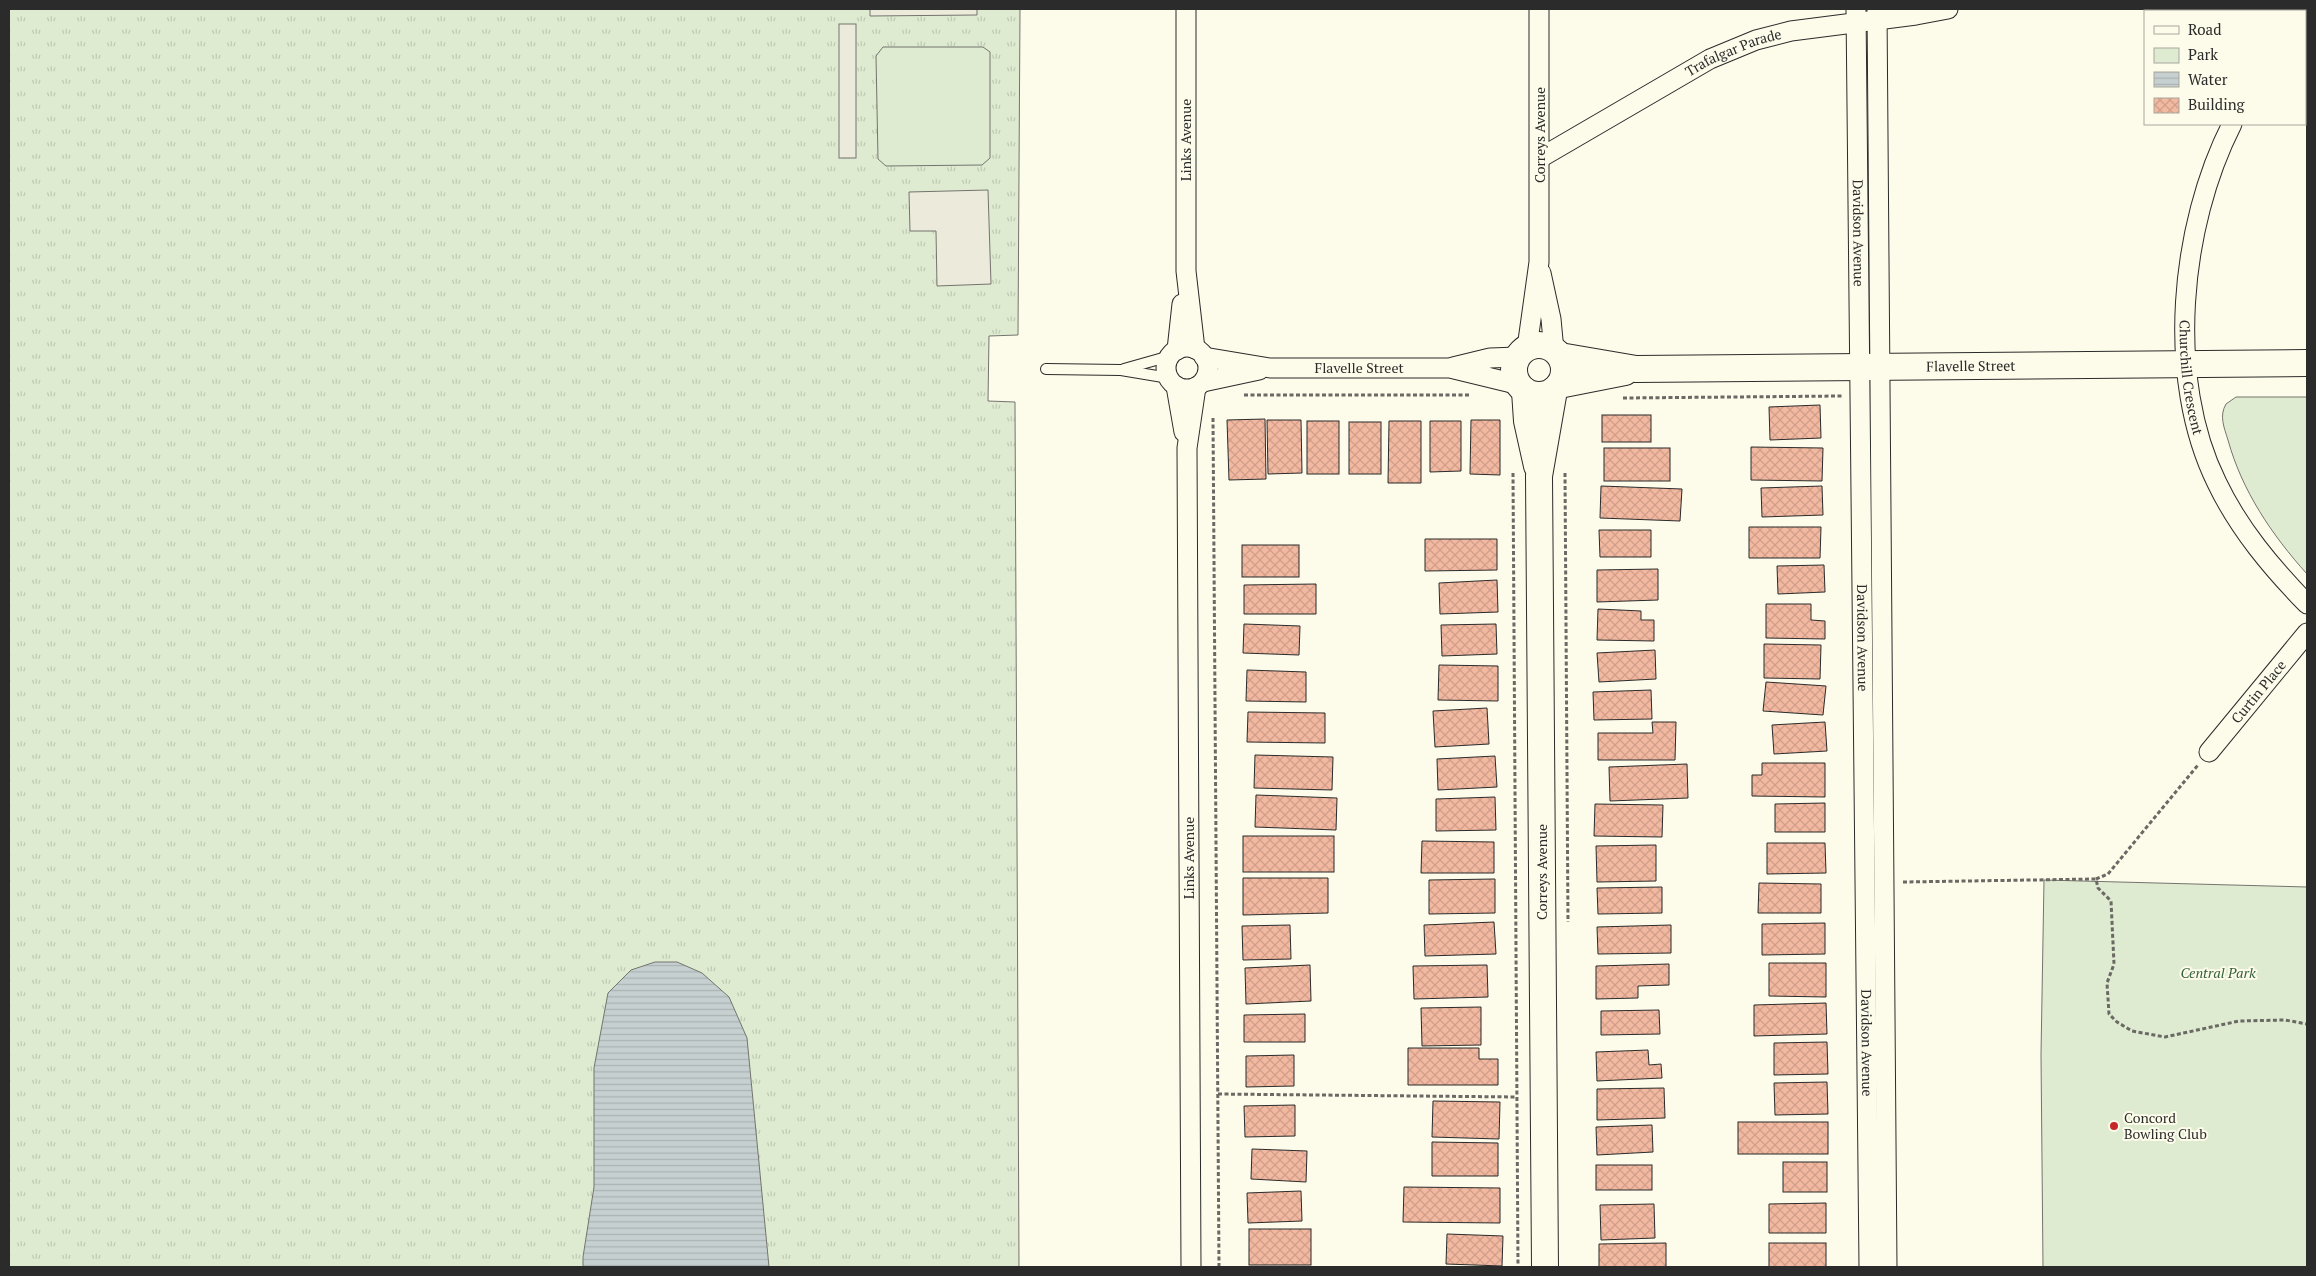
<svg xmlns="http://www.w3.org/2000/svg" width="2316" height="1276" font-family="'PT Serif',serif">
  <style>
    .grass { fill: url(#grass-tufts); stroke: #74746e }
    .park { fill: #deebd1; stroke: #74746e }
    .parking { fill: #eceadb; stroke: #74746e }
    .water { fill: url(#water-rules); stroke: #74746e }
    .building { fill: url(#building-cross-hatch); stroke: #2b2b2b }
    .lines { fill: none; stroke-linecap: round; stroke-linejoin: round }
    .lane-casing { stroke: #2b2b2b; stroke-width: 12 }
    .street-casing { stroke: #2b2b2b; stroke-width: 21 }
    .secondary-casing { stroke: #2b2b2b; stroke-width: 28 }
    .path { stroke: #6a6964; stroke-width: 3; stroke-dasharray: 4 2.5; stroke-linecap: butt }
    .lane { stroke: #fdfbea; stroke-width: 10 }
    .street { stroke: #fdfbea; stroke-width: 19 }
    .secondary { stroke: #fdfbea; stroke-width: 26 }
    .poi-dot { fill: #c62828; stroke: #fdfbea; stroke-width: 2 }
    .labels { text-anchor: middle; stroke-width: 4; stroke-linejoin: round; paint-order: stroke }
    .street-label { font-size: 14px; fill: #2b2b2b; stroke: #fdfbea }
    .park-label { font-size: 14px; font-style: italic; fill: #34623c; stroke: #fdfbea }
    .poi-label { font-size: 14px; fill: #2b2b2b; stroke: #fdfbea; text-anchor: start }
  </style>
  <defs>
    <pattern id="grass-tufts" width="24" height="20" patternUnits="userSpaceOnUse" patternTransform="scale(1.25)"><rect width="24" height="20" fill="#deebd1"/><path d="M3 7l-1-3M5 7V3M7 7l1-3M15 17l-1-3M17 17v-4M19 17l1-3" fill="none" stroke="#bfcab4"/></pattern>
    <pattern id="water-rules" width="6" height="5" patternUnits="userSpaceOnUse" patternTransform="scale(1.25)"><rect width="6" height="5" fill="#c7d0d0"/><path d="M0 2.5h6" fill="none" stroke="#abb3b3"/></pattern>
    <pattern id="building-cross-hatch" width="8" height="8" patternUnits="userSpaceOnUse" patternTransform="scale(1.25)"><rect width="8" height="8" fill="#f2b8a0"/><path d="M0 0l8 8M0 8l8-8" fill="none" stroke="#d09e8a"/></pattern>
  </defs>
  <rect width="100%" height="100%" fill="#fdfbea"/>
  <polygon class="grass" points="9,9 1020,9 1018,335 989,336 988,401 1015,402 1019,1267 9,1267"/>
  <g class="park">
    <polygon points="883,47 983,47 990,52 990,158 982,165 886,166 878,159 876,56"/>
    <path d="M2236 397H2307V574C2272 535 2242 491 2228 440 2224 427 2219 416 2226 404Z"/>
    <polygon points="2044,880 2307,887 2307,1267 2043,1267 2041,1055"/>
  </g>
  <g class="parking">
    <polygon points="870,9 977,9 977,15 870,16"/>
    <rect x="839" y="24" width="17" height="134"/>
    <polygon points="988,190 991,284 937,286 936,231 910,231 909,192"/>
  </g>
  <polygon class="water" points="655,962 677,962 702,973 729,997 747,1038 769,1267 583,1267 583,1257 594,1187 594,1068 608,993 631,970"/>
  <g class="building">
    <polygon points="1820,405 1821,438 1770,440 1769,407"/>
    <rect x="1602" y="415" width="49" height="27"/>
    <polygon points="1265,419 1266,479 1229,480 1227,420"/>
    <polygon points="1267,420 1301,420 1302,473 1268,474"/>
    <polygon points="1471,420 1500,420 1500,475 1470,474"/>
    <rect x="1307" y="421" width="32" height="53"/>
    <polygon points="1389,421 1421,421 1421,483 1388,483"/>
    <polygon points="1430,421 1461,421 1461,471 1430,472"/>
    <rect x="1349" y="422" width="32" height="52"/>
    <polygon points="1751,447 1823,448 1822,481 1751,480"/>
    <rect x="1604" y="448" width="66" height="33"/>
    <polygon points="1601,486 1682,489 1680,521 1600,518"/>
    <polygon points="1822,486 1823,515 1762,517 1761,488"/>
    <polygon points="1749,527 1821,527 1820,558 1749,558"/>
    <polygon points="1599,530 1651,530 1651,557 1600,557"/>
    <polygon points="1425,539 1497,539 1497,570 1425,571"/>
    <rect x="1242" y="545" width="57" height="32"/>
    <polygon points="1824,565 1825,592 1778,594 1777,566"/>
    <polygon points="1658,569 1658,600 1597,602 1597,570"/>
    <polygon points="1497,580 1498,612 1440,614 1439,583"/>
    <polygon points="1316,584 1316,614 1244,614 1244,585"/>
    <polygon points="1766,604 1811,604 1811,620 1825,621 1825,639 1766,638"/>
    <polygon points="1598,609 1641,611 1641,620 1654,620 1654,641 1597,640"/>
    <polygon points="1244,624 1300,626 1299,655 1243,653"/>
    <polygon points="1496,624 1497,654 1442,656 1441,625"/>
    <polygon points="1764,644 1821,645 1820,679 1764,678"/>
    <polygon points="1655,650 1656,679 1599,682 1597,653"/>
    <polygon points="1439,665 1498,666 1498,701 1438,700"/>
    <polygon points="1247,670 1306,672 1306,702 1246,701"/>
    <polygon points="1766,682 1826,686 1823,715 1763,711"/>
    <polygon points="1651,690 1652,719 1594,720 1593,692"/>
    <polygon points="1487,708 1489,744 1435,747 1433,711"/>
    <polygon points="1248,712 1325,713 1325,743 1247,742"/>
    <polygon points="1652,722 1676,722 1675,760 1598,760 1598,733 1653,733"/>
    <polygon points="1825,722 1827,751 1774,754 1772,725"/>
    <polygon points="1255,755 1333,757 1332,790 1254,788"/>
    <polygon points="1495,756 1497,787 1438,790 1437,759"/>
    <polygon points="1762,763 1825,763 1825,797 1752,796 1752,775 1762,775"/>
    <polygon points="1687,764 1688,798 1610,801 1609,767"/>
    <polygon points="1256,795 1337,798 1336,830 1255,827"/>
    <polygon points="1495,797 1496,830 1436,831 1436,799"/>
    <polygon points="1825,803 1825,832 1775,832 1775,804"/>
    <polygon points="1595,804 1663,805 1662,837 1594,836"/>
    <rect x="1243" y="836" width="91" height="36"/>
    <polygon points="1422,841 1494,842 1494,873 1421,873"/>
    <polygon points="1767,843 1825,843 1826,873 1767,874"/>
    <polygon points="1656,845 1656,881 1597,882 1596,846"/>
    <polygon points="1243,878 1328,878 1328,913 1243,915"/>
    <polygon points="1495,879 1495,913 1429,914 1429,880"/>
    <polygon points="1759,883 1821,884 1821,913 1758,913"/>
    <polygon points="1662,887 1662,913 1598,914 1597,888"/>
    <polygon points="1494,922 1496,954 1425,956 1424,925"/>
    <polygon points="1825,923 1825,954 1762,955 1762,924"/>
    <polygon points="1290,925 1291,959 1243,960 1242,926"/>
    <polygon points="1671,925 1671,953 1598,954 1597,927"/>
    <polygon points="1769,963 1826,963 1826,997 1769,996"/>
    <polygon points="1669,964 1669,985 1638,986 1638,998 1596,999 1596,966"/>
    <polygon points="1310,965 1311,1001 1246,1004 1245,968"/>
    <polygon points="1487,965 1488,997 1414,999 1413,966"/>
    <polygon points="1826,1003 1827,1034 1754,1036 1754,1005"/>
    <polygon points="1481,1007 1481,1045 1422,1046 1421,1008"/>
    <polygon points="1659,1010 1660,1034 1601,1035 1601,1011"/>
    <polygon points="1305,1014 1305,1042 1244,1042 1244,1015"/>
    <polygon points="1827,1042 1828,1074 1774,1075 1774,1043"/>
    <polygon points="1408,1048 1479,1048 1479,1059 1498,1059 1498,1085 1408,1085"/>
    <polygon points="1648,1050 1649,1065 1661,1064 1662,1078 1597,1081 1596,1052"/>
    <polygon points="1294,1055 1294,1086 1246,1087 1246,1056"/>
    <polygon points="1827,1082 1828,1114 1775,1115 1774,1083"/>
    <polygon points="1664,1088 1665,1118 1597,1120 1597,1089"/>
    <polygon points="1433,1101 1500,1102 1499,1139 1432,1137"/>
    <polygon points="1295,1105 1295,1136 1245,1137 1244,1106"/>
    <rect x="1738" y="1122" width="90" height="32"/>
    <polygon points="1652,1125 1653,1152 1597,1155 1596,1127"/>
    <polygon points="1432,1142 1498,1143 1498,1176 1432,1176"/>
    <polygon points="1252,1149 1307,1151 1306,1182 1251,1179"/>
    <rect x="1783" y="1162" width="44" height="30"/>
    <rect x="1596" y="1165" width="56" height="25"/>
    <polygon points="1404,1187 1500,1188 1500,1223 1403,1222"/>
    <polygon points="1301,1191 1302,1221 1248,1223 1247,1193"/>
    <polygon points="1826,1203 1826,1233 1769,1233 1769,1204"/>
    <polygon points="1654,1204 1655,1238 1601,1240 1600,1205"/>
    <rect x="1249" y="1229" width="62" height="36"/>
    <polygon points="1447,1234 1503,1236 1502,1266 1446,1264"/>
    <polygon points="1666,1243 1666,1267 1599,1267 1599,1244"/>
    <rect x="1769" y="1243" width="57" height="24"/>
  </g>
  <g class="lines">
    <defs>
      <g id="lane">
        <polyline points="1046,369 1121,370 1169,378"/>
        <polyline points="1124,369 1170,356"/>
      </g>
      <g id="street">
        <polyline points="1186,9 1186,271 1195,349"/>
        <path id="s1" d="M1856 9 1869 1267"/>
        <polyline points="1877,9 1887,1267"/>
        <polyline points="2260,9 2261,11"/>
        <polyline points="2305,17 2307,14"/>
        <path id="s2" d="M2232 124C2180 226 2165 378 2217 483 2239 529 2272 568 2307 604"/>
        <path id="s3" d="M1540 158 1710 59 1756 40 1791 31 1916 15 1948 9"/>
        <polyline points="1541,273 1551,319 1554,351"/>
        <circle cx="1187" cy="368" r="21"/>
        <polyline points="1527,348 1539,262 1539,9"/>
        <polyline points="1177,350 1182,304"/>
        <path id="s4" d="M1204 357 1270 368H1450L1520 385"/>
        <polyline points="1453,367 1490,358 1518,357"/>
        <polyline points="1203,382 1259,370"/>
        <polyline points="1176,386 1184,432"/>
        <path id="s5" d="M2209 752 2307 633"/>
        <polyline points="1191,1267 1187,448 1196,387"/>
      </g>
      <g id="secondary">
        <circle cx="1539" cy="370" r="25"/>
        <path id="s6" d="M1560 356 1636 369 2307 363"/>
        <polyline points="1559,385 1625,372"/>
        <polyline points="1525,391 1527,421 1537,466"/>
        <polyline points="1545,1267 1539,476 1554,390"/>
      </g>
    </defs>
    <use href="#lane" class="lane-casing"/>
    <use href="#street" class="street-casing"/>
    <use href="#secondary" class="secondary-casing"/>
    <g class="path">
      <polyline points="1244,395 1470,395"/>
      <polyline points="1623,398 1842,396"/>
      <polyline points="1213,418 1219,1267"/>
      <polyline points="1513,473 1518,1267"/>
      <polyline points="1565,473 1568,922"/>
      <polyline points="2096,879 2108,874 2198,765"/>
      <polyline points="1903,882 2096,879 2098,888 2111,901 2114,964 2107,983 2109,1014 2117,1022 2132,1031 2165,1037 2239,1021 2285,1020 2307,1024"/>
      <polyline points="1218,1094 1517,1097"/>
    </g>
    <use href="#lane" class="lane"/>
    <use href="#street" class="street"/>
    <use href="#secondary" class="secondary"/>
  </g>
  <circle class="poi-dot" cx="2114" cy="1126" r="5"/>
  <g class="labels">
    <g class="street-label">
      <text dy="5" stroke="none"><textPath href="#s3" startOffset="221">Trafalgar Parade</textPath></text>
      <text transform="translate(1540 135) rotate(-90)" y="5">Correys Avenue</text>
      <text transform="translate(1186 140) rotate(-90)" y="5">Links Avenue</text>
      <text dy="5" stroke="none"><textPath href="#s1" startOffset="224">Davidson Avenue</textPath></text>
      <text dy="5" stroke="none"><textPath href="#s6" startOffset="412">Flavelle Street</textPath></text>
      <text dy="5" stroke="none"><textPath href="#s4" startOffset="156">Flavelle Street</textPath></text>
      <text dy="5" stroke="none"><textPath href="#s2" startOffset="261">Churchill Crescent</textPath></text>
      <text dy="5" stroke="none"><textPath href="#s1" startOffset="629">Davidson Avenue</textPath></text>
      <text dy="5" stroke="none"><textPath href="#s5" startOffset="78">Curtin Place</textPath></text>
      <text transform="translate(1189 858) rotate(-90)" y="5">Links Avenue</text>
      <text transform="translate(1542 872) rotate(-90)" y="5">Correys Avenue</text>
      <text dy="5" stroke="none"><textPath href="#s1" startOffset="1034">Davidson Avenue</textPath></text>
    </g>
    <g class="park-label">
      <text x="2218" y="978">Central Park</text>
    </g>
    <g class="poi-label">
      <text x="2124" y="1123">Concord<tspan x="2124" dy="16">Bowling Club</tspan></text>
    </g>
  </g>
  <rect width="2316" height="1276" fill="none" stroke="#2b2b2b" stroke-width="20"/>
  <rect x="2144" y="10" width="162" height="115" fill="#fdfbea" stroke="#a9a89e"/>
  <rect x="2154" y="26" width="25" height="8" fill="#fdfbea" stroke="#a9a89e"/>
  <text x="2188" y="35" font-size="15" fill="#2b2b2b">Road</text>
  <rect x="2154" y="48" width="25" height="15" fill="#deebd1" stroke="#a9a89e"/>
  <text x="2188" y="60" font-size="15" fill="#2b2b2b">Park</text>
  <rect x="2154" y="72" width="25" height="15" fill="url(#water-rules)" stroke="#a9a89e"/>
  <text x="2188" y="85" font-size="15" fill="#2b2b2b">Water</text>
  <rect x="2154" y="98" width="25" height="15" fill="url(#building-cross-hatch)" stroke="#a9a89e"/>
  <text x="2188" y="110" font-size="15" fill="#2b2b2b">Building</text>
</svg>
